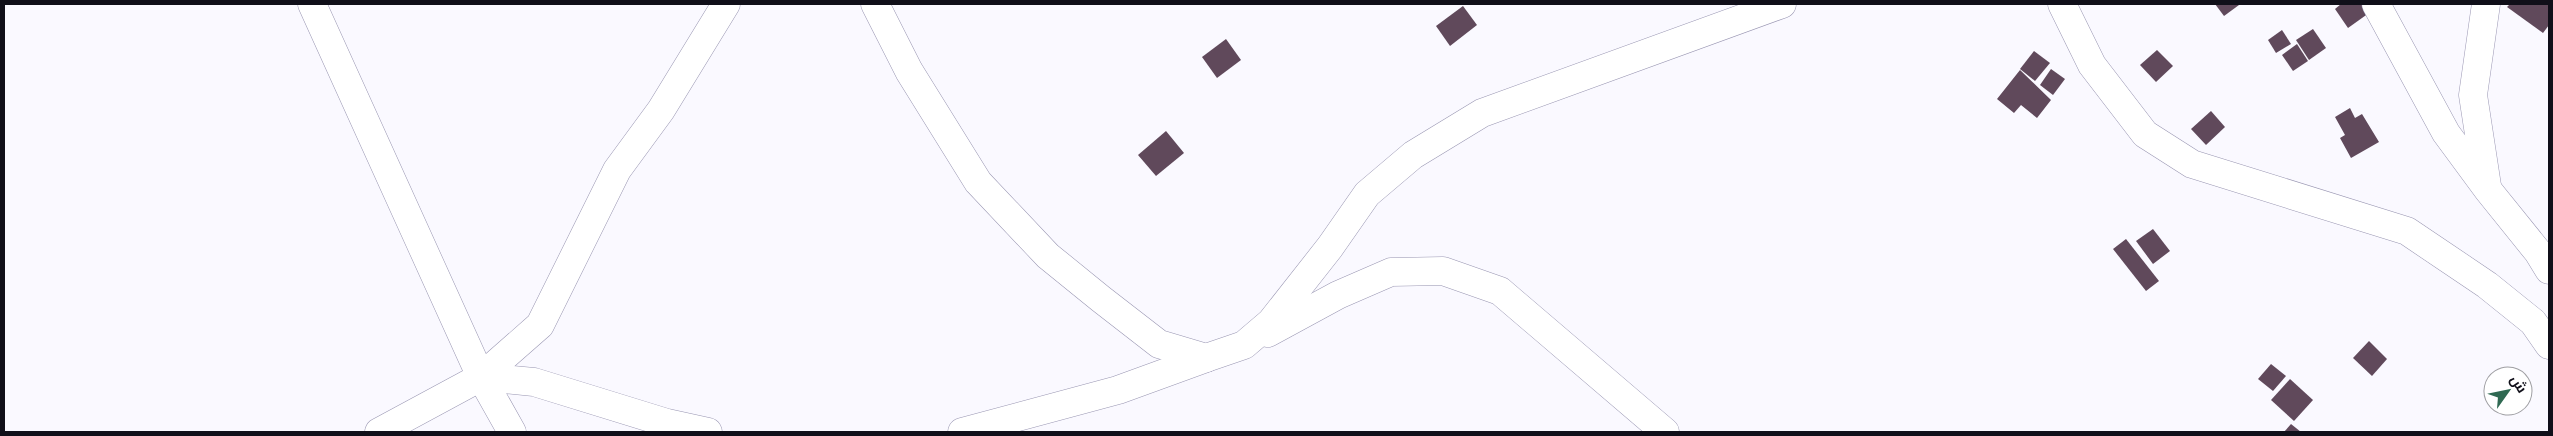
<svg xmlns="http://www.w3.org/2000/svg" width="2553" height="436" font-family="'Varela Round',Cairo,sans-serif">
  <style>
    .building { fill: #60495b }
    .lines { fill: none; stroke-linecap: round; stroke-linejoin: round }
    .minor-casing { stroke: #9996b2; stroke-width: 29 }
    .minor { stroke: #fff; stroke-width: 28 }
  </style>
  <rect width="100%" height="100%" fill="#faf9ff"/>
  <g class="building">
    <polygon points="2215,4 2238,4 2239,5 2224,16"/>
    <polygon points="2341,4 2363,4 2369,13 2348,28 2335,9"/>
    <polygon points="2510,4 2549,4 2549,25 2543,33 2507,7"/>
    <polygon points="1463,6 1477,25 1450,46 1436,26"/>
    <polygon points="2313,29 2326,48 2309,60 2296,40"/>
    <polygon points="2282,30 2291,44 2276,53 2268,40"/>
    <polygon points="1226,39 1241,60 1217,78 1202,57"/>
    <polygon points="2297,44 2308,61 2293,71 2282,55"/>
    <polygon points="2157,50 2173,66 2156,82 2140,65"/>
    <polygon points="2034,51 2050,63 2035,81 2020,69"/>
    <polygon points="2051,69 2065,79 2053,95 2040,85"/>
    <polygon points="2020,70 2051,100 2037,118 2021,105 2014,113 1997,99"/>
    <polygon points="2350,108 2355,118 2362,114 2379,142 2351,158 2340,138 2345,135 2335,117"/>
    <polygon points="2211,111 2225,127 2206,145 2191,129"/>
    <polygon points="1166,131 1184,153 1156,176 1138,155"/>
    <polygon points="2153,229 2170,251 2153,264 2136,241"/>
    <polygon points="2126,239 2159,281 2146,291 2113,249"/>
    <polygon points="2369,341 2387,359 2372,376 2353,358"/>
    <polygon points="2271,364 2286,376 2273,391 2258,379"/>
    <polygon points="2290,379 2313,400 2294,421 2271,400"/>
    <polygon points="2291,424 2301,432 2284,432"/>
  </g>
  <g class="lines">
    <defs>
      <g id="minor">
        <polyline points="312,4 481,377 379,432"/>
        <polyline points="875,4 909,71 978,182 1048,256 1101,299 1159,344 1206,358 1244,345 1271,322 1330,247 1367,194 1413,155 1482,113 1782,4"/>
        <polyline points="2062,4 2092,65 2145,134 2192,164 2407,231 2487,285 2533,322 2549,345"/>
        <polyline points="2376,4 2446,133 2488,190 2538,252 2549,270"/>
        <polyline points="2486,4 2473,95 2487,186"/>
        <polyline points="1268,333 1338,295 1391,272 1443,271 1500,291 1665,432"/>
        <polyline points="481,377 540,325 617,170 661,110 726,4"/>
        <polyline points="481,377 534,382 667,423 708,432"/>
        <polyline points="481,377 512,432"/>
        <polyline points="962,432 1118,390 1206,358"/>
      </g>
    </defs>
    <use href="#minor" class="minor-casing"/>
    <use href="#minor" class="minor"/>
  </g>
  <rect width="2553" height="436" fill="none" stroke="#100f19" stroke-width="10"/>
  <g transform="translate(2508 391) rotate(57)"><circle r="24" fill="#ffffff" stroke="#9f9fa3"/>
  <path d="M0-4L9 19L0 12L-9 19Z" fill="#2f6952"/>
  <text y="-8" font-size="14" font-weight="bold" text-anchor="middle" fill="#100f19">ش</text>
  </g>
</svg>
